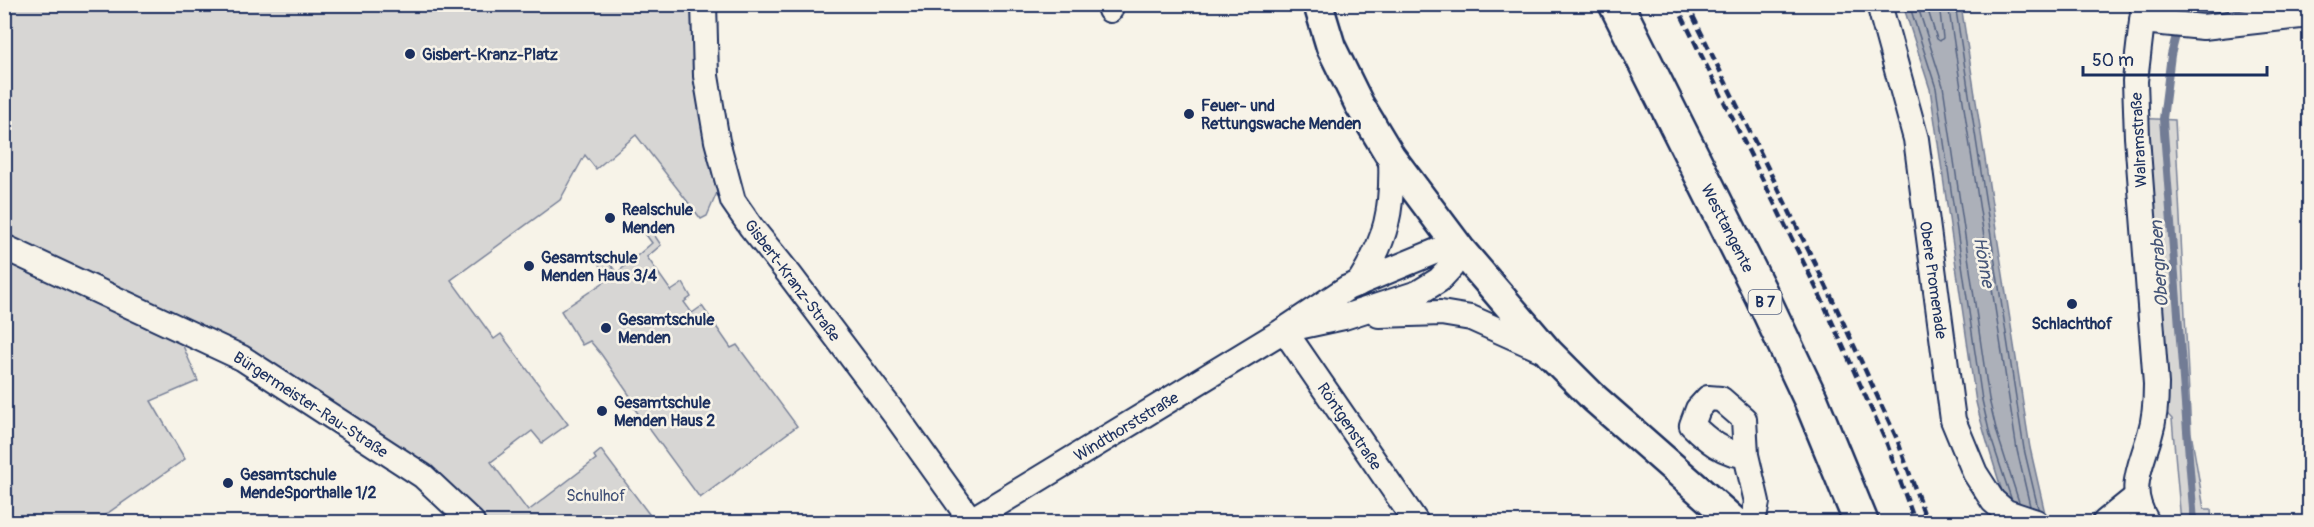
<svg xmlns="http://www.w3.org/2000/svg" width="2314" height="527" font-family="Pangolin,sans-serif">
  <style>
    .green { fill: #d7d6d4; stroke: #798299; stroke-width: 1.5 }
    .water { fill: #acb0b9; stroke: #727c95; stroke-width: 1.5 }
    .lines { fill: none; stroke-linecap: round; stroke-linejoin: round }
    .shore { stroke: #556382; stroke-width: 1.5 }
    .stream { stroke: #727c95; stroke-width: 8 }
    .minor-casing { stroke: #1b2f5e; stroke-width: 28 }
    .tertiary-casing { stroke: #1b2f5e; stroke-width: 33 }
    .primary-casing { stroke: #1b2f5e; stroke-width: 38 }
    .minor { stroke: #f7f3e8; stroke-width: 24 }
    .tertiary { stroke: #f7f3e8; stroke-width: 28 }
    .primary { stroke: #f7f3e8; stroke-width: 33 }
    .rail { stroke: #1b2f5e; stroke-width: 4.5; stroke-dasharray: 9 4.5; stroke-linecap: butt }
    .poi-dot { fill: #1b2f5e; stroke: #f7f3e8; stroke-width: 2 }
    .labels { text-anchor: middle; stroke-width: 5; stroke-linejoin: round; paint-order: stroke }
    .shield { fill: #f7f3e8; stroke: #5d6a87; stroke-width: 1.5 }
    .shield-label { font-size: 15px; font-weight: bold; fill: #1b2f5e }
    .poi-label { font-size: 16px; font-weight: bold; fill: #1b2f5e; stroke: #f7f3e8; text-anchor: start }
    .street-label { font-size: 16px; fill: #1b2f5e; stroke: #f7f3e8 }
    .park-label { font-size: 16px; fill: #415076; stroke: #f7f3e8 }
    .water-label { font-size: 18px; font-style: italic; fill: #465679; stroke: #f7f3e8 }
  </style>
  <rect width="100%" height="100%" fill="#f7f3e8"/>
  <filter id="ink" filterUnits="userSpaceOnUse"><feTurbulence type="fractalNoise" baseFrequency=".0167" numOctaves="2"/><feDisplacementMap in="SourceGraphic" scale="12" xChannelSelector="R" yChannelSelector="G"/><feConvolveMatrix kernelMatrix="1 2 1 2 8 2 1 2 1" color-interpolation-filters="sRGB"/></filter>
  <g filter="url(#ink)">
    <g class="green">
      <polygon points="4,5 704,5 725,174 707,216 701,219 636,135 596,169 585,155 560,200 451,280 494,339 501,334 568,424 542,443 532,431 491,462 528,511 596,459 594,456 601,450 655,522 472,522 175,327 198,381 151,401 185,459 95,522 5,522"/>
      <polygon points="2144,5 2198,5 2203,27 2142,21"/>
      <polygon points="2136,118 2175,120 2191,433 2204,509 2211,509 2212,522 2181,522 2172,419 2157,403"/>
      <polygon points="647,224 661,245 647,257 671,291 683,283 691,297 684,302 692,313 702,306 731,348 737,345 797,426 700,498 634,408 637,406 601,354 590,341 582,345 561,311 610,278 597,261 604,256 617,273 652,243 641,228"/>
    </g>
    <path class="water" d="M1903 5H1961L2030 448 2047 522H2011C2000 482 1986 443 1976 402L1930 89Z"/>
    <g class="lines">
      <g class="shore">
        <polyline points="1909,4 1936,88 1982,400 1990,435 2011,498"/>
        <polyline points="1917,4 1943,86 1989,399 1997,433 2019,502"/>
        <polyline points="1926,4 1937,39 1940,41 1943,38 1939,4"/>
        <polyline points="1948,4 2017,450 2030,506"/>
        <polyline points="1955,4 2024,449 2038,508"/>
      </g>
      <polyline class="stream" points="2184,4 2171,55 2163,119 2194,522"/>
      <defs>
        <g id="minor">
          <polyline points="704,4 706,76 717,141 733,201 751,227 789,274 896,416 972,522"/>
          <polyline points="1108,4 1110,10"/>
          <polyline points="1879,4 1916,139 1953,420 1975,473 1993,501 2006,512 2036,522"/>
          <path d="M2144 4 2135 81 2137 137 2156 384C2156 401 2155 418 2150 434 2141 468 2126 488 2147 522"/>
          <polyline points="2142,21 2203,27 2310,15"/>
          <polyline points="4,247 242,358 423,476 472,522"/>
          <path d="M1358 284C1387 240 1393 209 1391 157"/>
          <polyline points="1379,315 1441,313 1471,318 1547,352"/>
          <polyline points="1284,330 1416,522"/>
          <path d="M1746 455C1724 454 1707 440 1692 425L1698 409 1708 398 1721 399 1744 419 1746 455 1757 502 1753 522"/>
          <polyline points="968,522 1284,330 1347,288 1439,250 1460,249 1452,266 1439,280 1418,293 1344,317 1284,330"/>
          <polyline points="2105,522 2136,497"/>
        </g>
        <polyline id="tertiary" points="1318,4 1331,47 1359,104 1391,157 1460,249 1549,353 1594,398 1735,522"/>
        <polyline id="primary" points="1616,4 1761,294 1810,398 1861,522"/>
      </defs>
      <use href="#minor" class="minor-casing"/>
      <use href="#tertiary" class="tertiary-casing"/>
      <use href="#primary" class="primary-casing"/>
      <use href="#minor" class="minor"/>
      <use href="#tertiary" class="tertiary"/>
      <use href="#primary" class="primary"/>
      <g class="rail">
        <polyline points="1676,4 1823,302 1887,444 1915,522"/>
        <polyline points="1687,4 1831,296 1897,439 1927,522"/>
      </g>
    </g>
  </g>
  <g class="poi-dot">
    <circle cx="410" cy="54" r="6"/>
    <circle cx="1189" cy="114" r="6"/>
    <circle cx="610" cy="218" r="6"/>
    <circle cx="529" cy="266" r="6"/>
    <circle cx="2072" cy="304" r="6"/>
    <circle cx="606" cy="328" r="6"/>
    <circle cx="602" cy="411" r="6"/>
    <circle cx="228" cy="483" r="6"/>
  </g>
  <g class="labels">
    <rect class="shield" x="1748.5" y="290" width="33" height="24" rx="4.5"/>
    <g class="shield-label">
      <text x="1765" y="307">B 7</text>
    </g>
    <g class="poi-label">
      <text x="422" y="60">Gisbert-Kranz-Platz</text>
      <text x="1201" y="111">Feuer- und<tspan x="1201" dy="18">Rettungswache Menden</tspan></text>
      <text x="622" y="215">Realschule<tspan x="622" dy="18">Menden</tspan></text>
      <text x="541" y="263">Gesamtschule<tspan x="541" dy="18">Menden Haus 3/4</tspan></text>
      <text x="618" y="325">Gesamtschule<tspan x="618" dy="18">Menden</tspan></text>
      <text x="2072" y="329" text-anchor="middle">Schlachthof</text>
      <text x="614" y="408">Gesamtschule<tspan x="614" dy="18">Menden Haus 2</tspan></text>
      <text x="240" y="480">Gesamtschule<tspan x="240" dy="18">MendeSporthalle 1/2</tspan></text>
    </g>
    <g class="street-label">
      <text transform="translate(2138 140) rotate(-93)" y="6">Walramstraße</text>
      <text transform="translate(1728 228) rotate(63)" y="6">Westtangente</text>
      <text transform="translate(793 280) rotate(53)" y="6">Gisbert-Kranz-Straße</text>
      <text transform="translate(1934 280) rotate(82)" y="6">Obere Promenade</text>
      <text transform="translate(311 404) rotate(33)" y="6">Bürgermeister-Rau-Straße</text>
      <text transform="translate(1126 426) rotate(-31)" y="6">Windthorststraße</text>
      <text transform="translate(1350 426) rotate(56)" y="6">Röntgenstraße</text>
    </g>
    <g class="park-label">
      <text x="596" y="501">Schulhof</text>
    </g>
    <g class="water-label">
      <text transform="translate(1984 262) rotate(80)" y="6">Hönne</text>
      <text transform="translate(2159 264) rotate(-94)" y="6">Obergraben</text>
    </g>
  </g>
  <rect width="2314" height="527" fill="none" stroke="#f7f3e8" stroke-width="24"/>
  <rect x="12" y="12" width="2290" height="503" fill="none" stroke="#1b2f5e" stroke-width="2" filter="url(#ink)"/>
  <path d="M2083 66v9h184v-9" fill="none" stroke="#1b2f5e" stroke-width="3"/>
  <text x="2092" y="66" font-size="18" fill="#1b2f5e" stroke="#f7f3e8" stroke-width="4.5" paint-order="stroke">50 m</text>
</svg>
